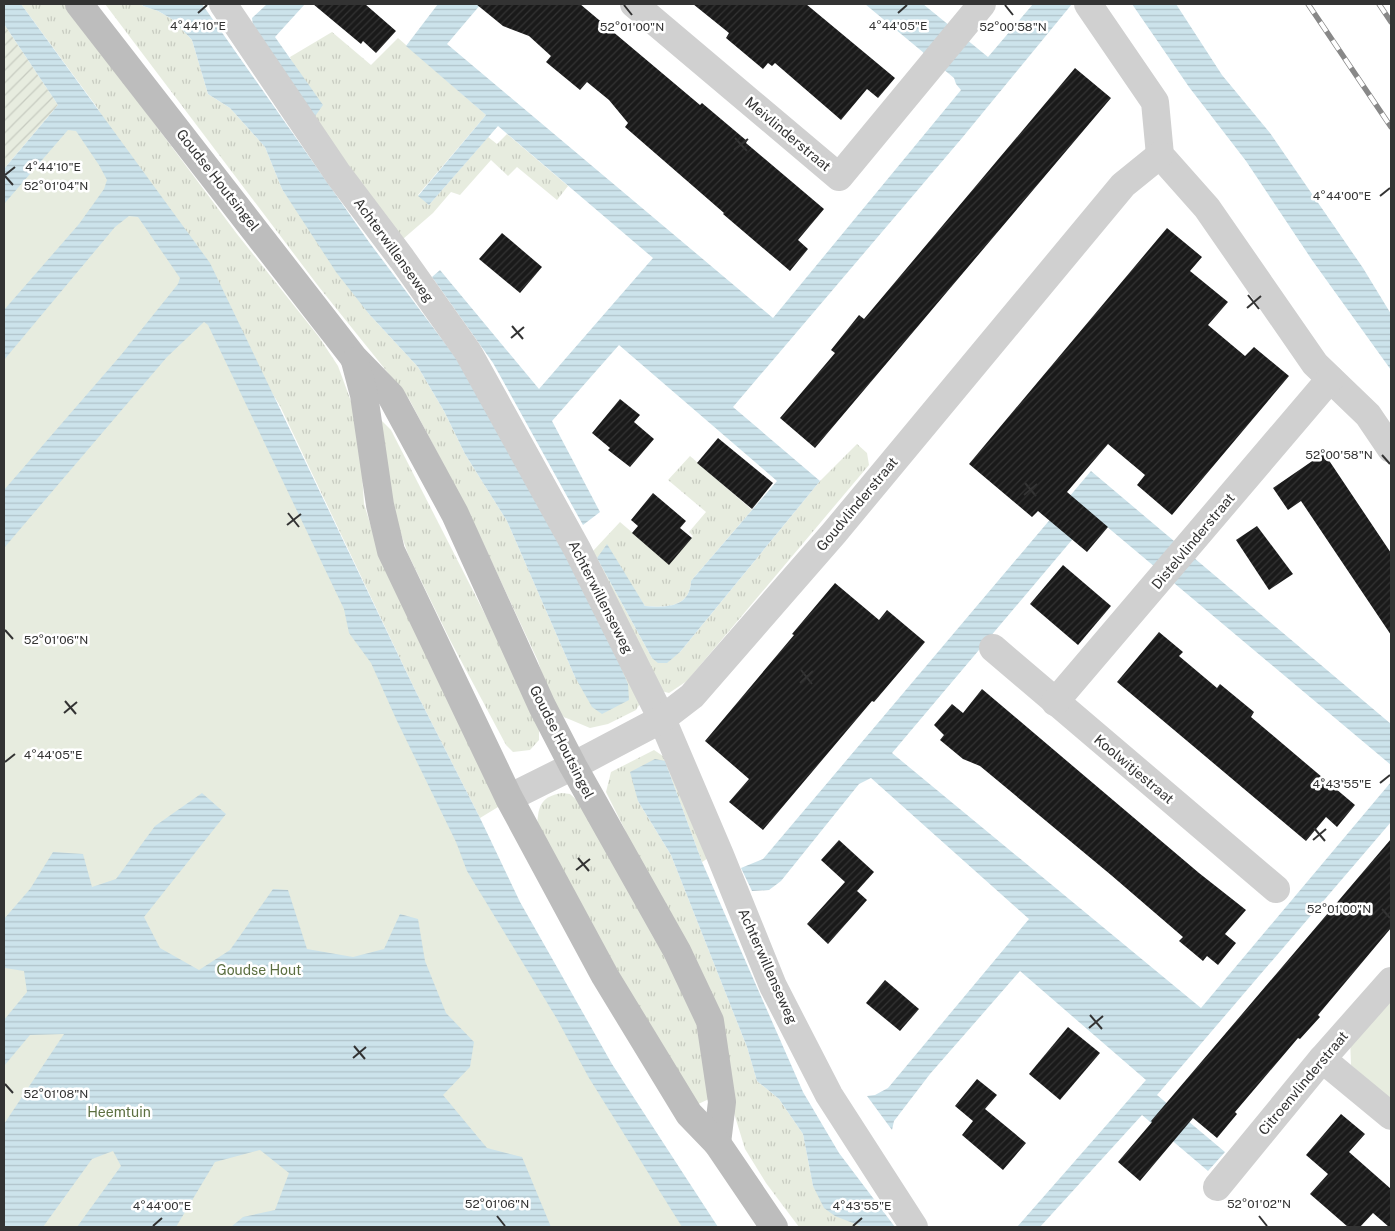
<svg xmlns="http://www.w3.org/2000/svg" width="1395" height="1231" font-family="'Public Sans',sans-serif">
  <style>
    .grass { fill: url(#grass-tufts) }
    .park { fill: #e7ecdf }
    .garden { fill: url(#garden-furrows) }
    .water { fill: url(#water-rules) }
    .building { fill: url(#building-hatch) }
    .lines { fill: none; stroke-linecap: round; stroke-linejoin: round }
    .street { stroke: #d0d0d0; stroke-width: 28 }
    .secondary { stroke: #bdbdbd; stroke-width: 28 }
    .rail-casing { stroke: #888; stroke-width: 5.5 }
    .rail { stroke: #fff; stroke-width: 4; stroke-dasharray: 11; stroke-linecap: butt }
    .ticks { fill: none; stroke: #333; stroke-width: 2 }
    .labels { text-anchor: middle; stroke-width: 5; stroke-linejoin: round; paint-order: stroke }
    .street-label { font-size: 14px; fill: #333; stroke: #fff }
    .park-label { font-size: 14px; fill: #5c6f40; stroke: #fff }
    .ticks-label { font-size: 12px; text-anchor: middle; fill: #333; stroke: #fff; stroke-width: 5; stroke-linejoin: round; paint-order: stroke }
  </style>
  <defs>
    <pattern id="grass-tufts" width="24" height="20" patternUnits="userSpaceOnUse" patternTransform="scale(1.25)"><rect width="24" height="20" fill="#e7ecdf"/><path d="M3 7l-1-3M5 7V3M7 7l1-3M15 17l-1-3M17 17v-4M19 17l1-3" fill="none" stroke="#c7cbc0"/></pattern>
    <pattern id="garden-furrows" width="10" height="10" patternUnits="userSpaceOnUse" patternTransform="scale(1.25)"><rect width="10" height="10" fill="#e7ecdf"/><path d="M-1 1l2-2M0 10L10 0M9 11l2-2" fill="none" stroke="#c7cbc0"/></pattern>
    <pattern id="water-rules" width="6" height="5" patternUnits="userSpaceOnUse" patternTransform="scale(1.25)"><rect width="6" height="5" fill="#cce3eb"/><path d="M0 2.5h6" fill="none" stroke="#b0c3ca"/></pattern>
    <pattern id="building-hatch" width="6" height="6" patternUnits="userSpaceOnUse" patternTransform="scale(1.25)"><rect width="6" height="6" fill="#1a1a1a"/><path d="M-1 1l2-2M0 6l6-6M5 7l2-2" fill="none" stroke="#333"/></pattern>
  </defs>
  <rect width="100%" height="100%" fill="#fff"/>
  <g class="grass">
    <polygon points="21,4 65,4 237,234 319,337 338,366 352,404 361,458 364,504 378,549 503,804 480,818 416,692 280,406 96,106"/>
    <polygon points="105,4 142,4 143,6 158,11 172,19 192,40 208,94 230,108 265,147 282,189 369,314 418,367 444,411 465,454 507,521 575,677 608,637 642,700 636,710 608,724 590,728 564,717 552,705 538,661 469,513 409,399 319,287"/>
    <polygon points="332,32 371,65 398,38 486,115 418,195 429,205 488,137 497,144 507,134 568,186 557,200 517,167 508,176 491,160 460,195 451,192 433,213 403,239 313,119 290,57"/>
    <polygon points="380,419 391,430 539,720 539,740 530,750 513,752 506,745 450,640 408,554 390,503"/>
    <path d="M857 444 867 453 869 465 687 681 669 693 661 691 593 551 620 522 669 564 693 536 689 532 706 512 668 480 690 456 752 510 691 581C690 607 667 608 645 606L635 591 597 558 652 658 680 652 820 481Z"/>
    <polygon points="654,750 663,756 710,857 702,862 665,761 638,801 671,855 747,1047 757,1081 779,1099 803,1134 813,1186 853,1223 863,1227 799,1227 766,1183 745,1149 734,1113 625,830 606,792 611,772"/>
    <path d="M562 793 570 794 579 802 673 964 704 1034 709 1099 694 1106 537 828C538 808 539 797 562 793Z"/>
  </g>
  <g class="park">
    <polygon points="75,102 276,421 572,1028 713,1227 4,1227 4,185"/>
    <polygon points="1391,1001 1391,1100 1351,1065 1350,1038"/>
  </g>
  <polygon class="garden" points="4,24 58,105 4,169"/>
  <g class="water">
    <polygon points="4,4 21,4 210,263 416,692 480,818 520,902 612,1064 718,1227 682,1227 589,1078 557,1019 467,871 456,842 397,721 371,663 349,633 344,609 208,325 204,322 167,357 4,548 4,490 121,355 178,284 180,278 138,217 129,216 115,227 4,360 4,310 79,224 104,189 107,180 99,165 76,131 68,130 4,204 4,169 58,105 4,24"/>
    <polygon points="142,4 202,4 369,242 459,362 540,502 608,637 628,684 629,700 602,714 592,707 575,677 507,521 465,454 444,411 418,367 369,314 336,272 282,189 265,147 230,108 208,94 192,40 172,19 158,11 143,6"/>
    <polygon points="267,4 305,4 275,37 323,105 313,119 254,35 252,18"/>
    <path d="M438 4H481L447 44 773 318 961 90 956 84 954 78 865 4H923L988 57 1033 4H1072L962 138 733 407 820 481 680 652 667 663H658L652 658 597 558 607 544 645 606C667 608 690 607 691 581L777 481 619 345 552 421 600 512 583 525 493 363 432 277 440 270 539 389 653 258 498 126 429 205 418 196 486 115 406 46Z"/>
    <polygon points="1132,4 1176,4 1222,75 1270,133 1363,268 1391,314 1391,370 1312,260 1246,161 1189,87"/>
    <polygon points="1091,471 1391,724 1391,765 1093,515 892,753 1201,1008 1391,782 1391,822 1157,1095 1225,1152 1208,1171 1142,1115 1040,1227 1017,1227 1146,1080 1020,971 930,1074 894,1121 892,1130 867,1096 875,1095 888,1088 1029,919 871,778 859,784 781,881 769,890 752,891 741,868 763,859"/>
    <polygon points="655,759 665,761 702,862 803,1092 839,1153 895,1227 863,1227 835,1216 824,1208 813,1186 803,1134 779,1099 757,1081 747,1047 671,855 638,801 630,772"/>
    <polygon points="202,793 226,814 144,917 160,948 199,970 230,950 273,889 288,890 307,949 353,957 384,949 400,914 418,919 425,961 446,1013 474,1042 470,1067 443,1095 487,1148 522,1157 551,1227 231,1227 243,1217 275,1210 289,1173 260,1150 215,1162 176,1227 77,1227 121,1166 113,1151 92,1159 43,1227 4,1227 4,1124 64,1034 30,1035 4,1066 4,1020 27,992 24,971 5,968 4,970 4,919 30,889 53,852 83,854 92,887 116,879 155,826"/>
  </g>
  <g class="building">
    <polygon points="313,4 365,4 396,31 376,53 363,41 361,44"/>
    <polygon points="476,4 580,4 700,105 702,103 747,141 746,143 824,209 798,240 808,249 790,271 723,214 724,213 625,127 628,123 609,100 587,82 580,90 546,62 551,56 529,36 503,26"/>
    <polygon points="693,4 806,4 895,78 878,98 867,89 841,120 775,63 772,66 768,63 763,69 726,38 729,33"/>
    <polygon points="1075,68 1111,98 815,448 780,418 835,353 831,350 859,315 864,319"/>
    <polygon points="1167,228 1202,257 1190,271 1228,302 1208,325 1245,356 1254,347 1289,376 1172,515 1137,485 1145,475 1108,444 1067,492 1108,527 1087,552 1038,511 1032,517 969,464"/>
    <polygon points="502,233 542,267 520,293 479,259"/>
    <polygon points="620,399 640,415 634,422 654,439 630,467 608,450 610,448 592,433"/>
    <polygon points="718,438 773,483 752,509 697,463"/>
    <polygon points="1324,453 1391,553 1391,635 1301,501 1288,510 1273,488"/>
    <polygon points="653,493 686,521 680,528 692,538 669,565 632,533 638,526 631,520"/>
    <polygon points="1257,526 1293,574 1269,590 1236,540"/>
    <polygon points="1063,565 1111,606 1078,645 1030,604"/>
    <polygon points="835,583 879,620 887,610 925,642 874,702 872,701 763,830 729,802 749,779 705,741 794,635 792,634"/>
    <polygon points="1159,632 1183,652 1179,656 1217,688 1220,684 1254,712 1251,717 1355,805 1337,827 1326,817 1306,841 1117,682"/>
    <polygon points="982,689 1199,873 1246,910 1225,934 1236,943 1218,965 1207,956 1203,961 1179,941 1183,937 1111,875 980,766 963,759 940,740 944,735 934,725 952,704 963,713"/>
    <polygon points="1391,839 1391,928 1318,1015 1320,1017 1300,1039 1298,1038 1235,1112 1237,1114 1217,1138 1193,1118 1140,1181 1118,1162 1152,1122 1151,1121"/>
    <polygon points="839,840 874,872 857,891 867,900 828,944 807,924 845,882 821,860"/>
    <polygon points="885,980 919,1009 900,1031 866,1003"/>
    <polygon points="1068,1027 1100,1053 1060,1100 1029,1074"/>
    <polygon points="977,1079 997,1095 985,1109 1026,1143 1003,1170 962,1135 973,1121 955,1106"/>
    <polygon points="1341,1114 1365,1134 1349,1152 1391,1189 1391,1227 1389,1227 1373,1213 1360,1227 1348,1227 1310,1194 1328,1174 1306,1155"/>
  </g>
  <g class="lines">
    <g class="street">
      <polyline points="223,4 338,174 402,259 468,352 577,549 662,719 720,855 773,986 829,1095 914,1227"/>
      <polyline points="634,4 839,177 982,4"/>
      <polyline points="1088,4 1155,102 1160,155 1207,208 1315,364 1368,415 1391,449"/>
      <polyline points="993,648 1276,889"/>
      <polyline points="1055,702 1330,379"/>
      <polyline points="509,798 573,766 662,719 692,696 834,533 1123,185 1160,155"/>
      <polyline points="1322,1059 1391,1116"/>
      <polyline points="1217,1187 1322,1059 1391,981"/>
    </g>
    <g class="secondary">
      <polyline points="79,4 354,358 391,396 455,514 542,706 573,766 677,951 710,1021 722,1102 717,1143"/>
      <polyline points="355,361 364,395 380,505 391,551 509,798 605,976 689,1114 717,1143 774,1227"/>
    </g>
    <defs>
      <g id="rail">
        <polyline points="1308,4 1391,127"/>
        <polyline points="1379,4 1391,22"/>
      </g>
    </defs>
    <use href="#rail" class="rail-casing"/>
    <use href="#rail" class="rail"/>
  </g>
  <path class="ticks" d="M624 5 632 15M1005 5 1013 15M198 13 207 5M898 13 907 5M735 138 747 151M734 150 748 139M5 175 15 167M5 176 13 185M1380 196 1390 188M1248 295 1259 309M1247 308 1261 296M512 326 523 339M511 338 524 327M1382 455 1390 464M1025 483 1036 496M1024 495 1037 484M288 513 299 527M287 525 301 514M5 630 13 639M801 670 812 684M800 683 813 671M65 701 76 714M64 713 77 702M5 762 15 754M1380 783 1390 775M1314 828 1325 841M1313 840 1326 829M578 858 589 871M576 870 590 859M1382 909 1390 918M1090 1015 1102 1029M1089 1028 1103 1016M354 1046 365 1059M353 1058 366 1047M5 1084 13 1093M497 1216 505 1226M1259 1216 1267 1226M153 1226 162 1218M853 1226 862 1218"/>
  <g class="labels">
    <g class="street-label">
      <text transform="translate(788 134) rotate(40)" y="5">Meivlinderstraat</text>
      <text transform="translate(218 180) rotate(52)" y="5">Goudse Houtsingel</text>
      <text transform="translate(394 250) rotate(54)" y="5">Achterwillenseweg</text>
      <text transform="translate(857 504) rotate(-50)" y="5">Goudvlinderstraat</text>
      <text transform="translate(1193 541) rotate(-50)" y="5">Distelvlinderstraat</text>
      <text transform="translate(601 597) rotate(63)" y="5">Achterwillenseweg</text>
      <text transform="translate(562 742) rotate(63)" y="5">Goudse Houtsingel</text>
      <text transform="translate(1134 769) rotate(40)" y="5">Koolwitjestraat</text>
      <text transform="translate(768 966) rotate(66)" y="5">Achterwillenseweg</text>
      <text transform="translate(1303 1083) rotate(-50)" y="5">Citroenvlinderstraat</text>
    </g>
    <g class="park-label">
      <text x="259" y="975">Goudse Hout</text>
      <text x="119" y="1117">Heemtuin</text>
    </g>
  </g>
  <g class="ticks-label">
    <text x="198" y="30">4°44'10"E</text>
    <text x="898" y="30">4°44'05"E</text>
    <text x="1013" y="31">52°00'58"N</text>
    <text x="632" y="31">52°01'00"N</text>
    <text x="53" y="171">4°44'10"E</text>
    <text x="56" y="190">52°01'04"N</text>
    <text x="1342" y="200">4°44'00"E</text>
    <text x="1339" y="459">52°00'58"N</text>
    <text x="56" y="644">52°01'06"N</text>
    <text x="53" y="759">4°44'05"E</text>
    <text x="1342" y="788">4°43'55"E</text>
    <text x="1339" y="913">52°01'00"N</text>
    <text x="56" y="1098">52°01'08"N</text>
    <text x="497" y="1208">52°01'06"N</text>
    <text x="1259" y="1208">52°01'02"N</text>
    <text x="162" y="1210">4°44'00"E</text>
    <text x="862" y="1210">4°43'55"E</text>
  </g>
  <rect width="1395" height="1231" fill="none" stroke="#333333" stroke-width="10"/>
</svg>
